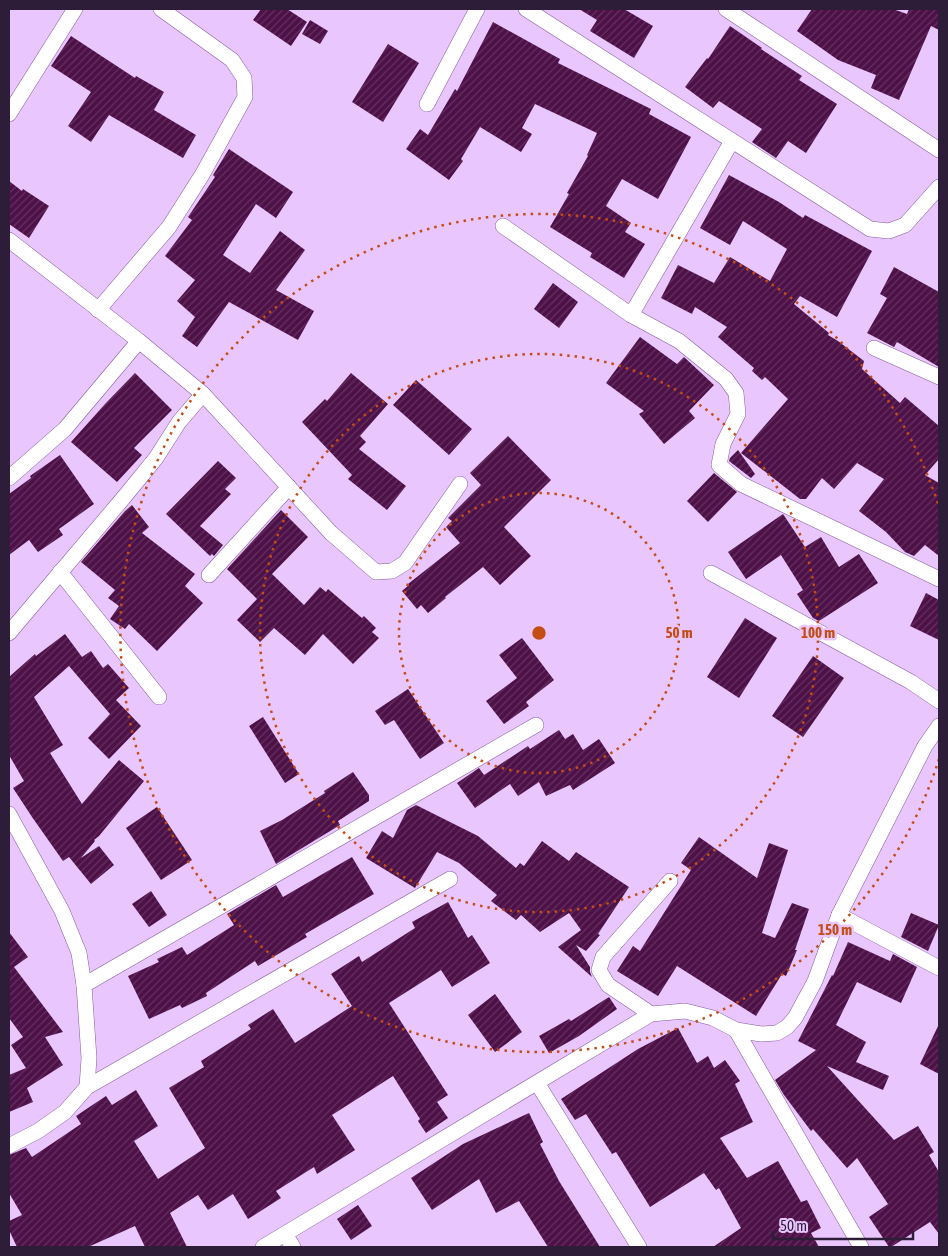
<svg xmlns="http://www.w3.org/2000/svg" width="948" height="1256" font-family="'Asap Condensed',sans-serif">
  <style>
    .building { fill: url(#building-hatch) }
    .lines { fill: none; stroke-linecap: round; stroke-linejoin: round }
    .street-casing { stroke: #855c9d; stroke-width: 16 }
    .street { stroke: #fff; stroke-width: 15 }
    .ring { fill: none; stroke: #c34d15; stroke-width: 2.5; stroke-dasharray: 2.5 5 }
    .centre { fill: #c34d15; stroke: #e9c6fe; stroke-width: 2.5 }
    .ring-label { font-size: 15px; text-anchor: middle; font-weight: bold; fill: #c34d15; stroke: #e9c6fe; stroke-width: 5; stroke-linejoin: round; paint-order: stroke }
  </style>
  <defs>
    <pattern id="building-hatch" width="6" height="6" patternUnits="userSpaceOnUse" patternTransform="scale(1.25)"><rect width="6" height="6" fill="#4d1047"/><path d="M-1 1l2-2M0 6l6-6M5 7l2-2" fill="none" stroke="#643260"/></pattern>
  </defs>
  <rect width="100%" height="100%" fill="#e9c6fe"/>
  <g class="building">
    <polygon points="261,9 287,9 307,22 291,46 253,20"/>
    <polygon points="579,9 624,9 653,26 634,58 590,31 597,20"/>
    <polygon points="812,9 893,9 907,14 909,9 939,9 939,30 931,26 899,100 871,88 876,75 838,60 797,31"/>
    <polygon points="310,20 328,31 320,44 302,34"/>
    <polygon points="493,22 560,59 558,63 651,109 649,114 691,137 658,199 622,179 606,206 631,223 625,232 645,244 624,278 590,257 592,253 550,227 569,194 567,193 588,156 587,155 597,133 535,104 522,128 532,134 521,152 480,127 461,159 463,161 449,180 406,149 420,129 428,135 455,89 457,91"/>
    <polygon points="730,26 762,48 761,49 802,76 799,80 837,104 806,153 788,141 776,158 752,142 762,129 719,101 713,108 685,87 707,58 708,59"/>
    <polygon points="71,36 135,78 136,76 164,92 154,110 196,135 183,158 109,115 91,142 68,126 91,92 51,66"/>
    <polygon points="388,44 419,63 383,122 352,102"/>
    <polygon points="229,149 293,192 276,218 256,204 223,255 250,273 280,231 305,250 276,290 314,311 298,340 229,302 197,347 182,336 195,317 177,301 195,280 165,256 192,220 188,217 215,177 213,175"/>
    <polygon points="729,175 779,202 803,218 805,215 872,251 837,317 800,296 794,304 829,333 828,335 838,341 864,361 862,369 900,403 905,397 939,426 939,459 925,475 939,483 939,556 925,545 914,556 905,552 886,532 859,511 884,479 857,463 834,489 822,478 806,499 800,499 741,453 788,399 765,377 762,380 752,371 754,368 718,337 727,327 695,307 692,314 661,298 678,265 714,283 730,257 770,281 787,249 743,221 730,245 700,228"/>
    <polygon points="9,181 22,191 23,189 49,206 29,238 9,224"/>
    <polygon points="894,267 939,292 939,367 897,342 894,347 867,333 887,298 880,294"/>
    <polygon points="553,283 578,302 559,328 534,309"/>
    <polygon points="640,337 677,364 684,357 714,385 689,411 695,418 664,444 639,414 644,411 606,383"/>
    <polygon points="135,373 172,410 134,448 142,455 117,482 71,442 105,404"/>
    <polygon points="351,373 388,404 360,436 366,442 359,449 406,486 387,510 348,479 352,475 302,422 325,399 327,401"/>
    <polygon points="416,380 472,429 449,455 393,405"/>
    <polygon points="508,436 551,480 504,527 531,556 500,585 483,567 445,597 446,598 428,613 421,605 417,609 402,591 409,585 408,584 460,543 446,527 452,521 448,518 481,485 470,473"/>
    <polygon points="738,450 755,474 751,478 729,461 730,458"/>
    <polygon points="60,455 94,504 59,529 63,535 38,552 29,540 9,555 9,494 31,478 30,476"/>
    <polygon points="218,461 236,478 225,489 231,494 200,526 223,545 214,556 212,554 210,556 166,514"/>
    <polygon points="714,473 737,492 708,522 687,501"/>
    <polygon points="132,505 149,527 142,533 195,574 185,586 203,603 157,651 129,624 125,629 110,619 119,606 108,598 115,590 81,562 125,511"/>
    <polygon points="281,510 308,537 272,574 304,605 320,587 326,592 328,589 362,618 364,616 376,628 372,632 379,638 353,664 323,634 305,655 274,628 260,642 237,620 257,599 227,569"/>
    <polygon points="783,514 805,547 821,537 839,567 859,554 878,583 819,621 813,618 797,594 803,590 781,555 746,579 728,552"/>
    <polygon points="926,593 939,600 939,640 910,626"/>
    <polygon points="745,618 777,638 739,698 707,677"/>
    <polygon points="65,634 82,657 91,651 103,668 108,664 129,688 116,700 141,726 109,759 88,738 110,714 69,666 34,697 63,745 50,753 82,804 119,760 144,781 99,836 94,840 95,841 81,858 99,846 114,865 91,884 69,857 63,861 32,817 13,788 24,781 9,755 9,677 35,654 36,656"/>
    <polygon points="522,638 554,680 526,702 529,706 504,724 486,701 517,678 499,655"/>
    <polygon points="813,656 844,678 803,737 772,716"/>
    <polygon points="408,689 444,743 420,759 394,720 385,725 375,711"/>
    <polygon points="263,717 299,774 285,783 249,726"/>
    <polygon points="559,730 565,739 573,734 583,750 599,739 615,763 573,790 570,785 546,796 539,782 518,796 510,784 475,808 457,783 479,768 484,775 528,746 530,749"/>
    <polygon points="353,772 369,795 369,801 338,821 340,825 276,864 260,831 282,820 325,793 324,791"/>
    <polygon points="416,805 478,836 516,868 520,863 524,866 542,841 569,861 576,852 629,887 598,934 600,935 586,951 576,945 590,967 590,972 592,977 558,947 581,930 569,913 540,932 521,915 516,920 491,901 497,895 459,863 437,852 415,888 366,858 382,831 393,838 407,810"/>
    <polygon points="157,807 192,860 161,880 126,828"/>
    <polygon points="699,837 757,878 769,843 788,850 762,933 775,938 792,903 809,909 795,950 797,950 786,976 782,974 756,1016 677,966 658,996 617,971 633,946 640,951 691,870 681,863"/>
    <polygon points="352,857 374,894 305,934 307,937 258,966 255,961 206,993 207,996 182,1008 180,1005 149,1019 128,976 159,962 157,959 182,947 187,955 234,925 227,914 276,885 283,897"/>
    <polygon points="151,891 167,915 149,927 132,904"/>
    <polygon points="448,902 468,938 472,935 490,963 452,987 441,970 389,1003 448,1095 437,1102 448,1118 426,1133 418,1121 420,1119 393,1076 332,1115 355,1150 317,1174 314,1167 276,1191 281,1198 248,1219 233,1194 208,1210 198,1195 170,1213 187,1247 145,1247 135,1226 88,1247 17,1247 9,1230 9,1221 22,1215 9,1193 9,1155 26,1148 32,1157 81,1124 76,1116 106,1096 112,1105 136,1090 158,1126 134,1141 158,1179 205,1148 169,1088 204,1067 201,1061 251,1029 248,1025 273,1009 295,1043 352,1006 331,974 359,956 362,962 415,928 412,922"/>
    <polygon points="911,913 939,925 928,951 901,937"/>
    <polygon points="9,932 28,957 14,967 63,1032 45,1037 63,1065 27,1088 33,1102 9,1112 9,1075 26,1068 11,1045 23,1037 9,1018"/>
    <polygon points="848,942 890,961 893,954 917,967 901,1003 857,982 836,1025 866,1042 856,1062 889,1076 883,1090 827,1066 894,1140 918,1126 934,1152 929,1155 939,1172 939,1234 930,1222 891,1247 889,1247 869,1217 888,1204 857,1158 847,1168 813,1129 811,1131 784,1095 775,1080 816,1050 798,1041 832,975 833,976"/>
    <polygon points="495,994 522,1032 495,1052 468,1015"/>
    <polygon points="609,997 617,1009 579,1036 549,1053 539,1036 569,1019 571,1021"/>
    <polygon points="939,1024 939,1074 920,1064"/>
    <polygon points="678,1028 697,1063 708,1056 714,1068 725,1060 740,1081 735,1084 753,1122 720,1138 747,1178 778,1161 801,1202 807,1200 821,1228 811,1233 819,1247 713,1247 741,1228 719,1188 716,1190 704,1173 650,1207 616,1152 612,1154 586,1114 575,1120 561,1099 638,1049"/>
    <polygon points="529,1113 543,1142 540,1144 559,1181 600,1247 548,1247 519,1201 496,1213 479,1179 432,1210 411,1178 463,1144"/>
    <polygon points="358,1205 372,1226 351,1240 337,1219"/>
  </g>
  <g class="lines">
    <defs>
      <g id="street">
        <polyline points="526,9 870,229 889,231 905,225 939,187"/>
        <polyline points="726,9 939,150"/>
        <polyline points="427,104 477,9"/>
        <polyline points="9,114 75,9"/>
        <polyline points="503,226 631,315 679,341 726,379 736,393 738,414 723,444 719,465 741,484 939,579"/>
        <polyline points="9,240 139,341 203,394 331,533 376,572 392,571 405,563 460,484"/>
        <polyline points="98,310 169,227 202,175 245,97 244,78 232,60 161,9"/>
        <polyline points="631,315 732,141"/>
        <polyline points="874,348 939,377"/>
        <polyline points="9,478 65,429 139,341"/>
        <polyline points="60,572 159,697"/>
        <polyline points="711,573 911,682 939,701"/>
        <polyline points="209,575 289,487"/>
        <polyline points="9,633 125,496 156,458 179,422 203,394"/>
        <polyline points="9,814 62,911 79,953 84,985 89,1058 87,1087"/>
        <polyline points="839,915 939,968"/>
        <polyline points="84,985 536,725"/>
        <polyline points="651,1014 608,985 599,970 603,957 670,881"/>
        <polyline points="736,1030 861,1247"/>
        <polyline points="537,1083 639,1247"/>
        <polyline points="9,1146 38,1131 65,1112 87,1087 450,879"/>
        <polyline points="285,1234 293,1247"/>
        <polyline points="263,1247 651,1014 685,1011 713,1018 736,1030 761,1034 777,1033 787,1027 795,1018 815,981 839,915 925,746 939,726"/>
      </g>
    </defs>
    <use href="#street" class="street-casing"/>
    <use href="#street" class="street"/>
  </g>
  <g class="ring">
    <circle cx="539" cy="633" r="140"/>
    <circle cx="539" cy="633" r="279"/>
    <path d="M939 759A419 419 0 1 1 939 507"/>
  </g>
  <circle cx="539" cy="633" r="8" class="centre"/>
  <g class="ring-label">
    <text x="679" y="638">50 m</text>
    <text x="818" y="638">100 m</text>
    <text x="835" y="935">150 m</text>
  </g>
  <rect width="948" height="1256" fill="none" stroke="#2e1d38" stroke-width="20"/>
  <path d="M773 1231v8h140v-8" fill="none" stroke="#2e1d38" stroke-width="2.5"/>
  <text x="780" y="1231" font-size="15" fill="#2e1d38" stroke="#e9c6fe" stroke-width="4" paint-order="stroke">50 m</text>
</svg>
